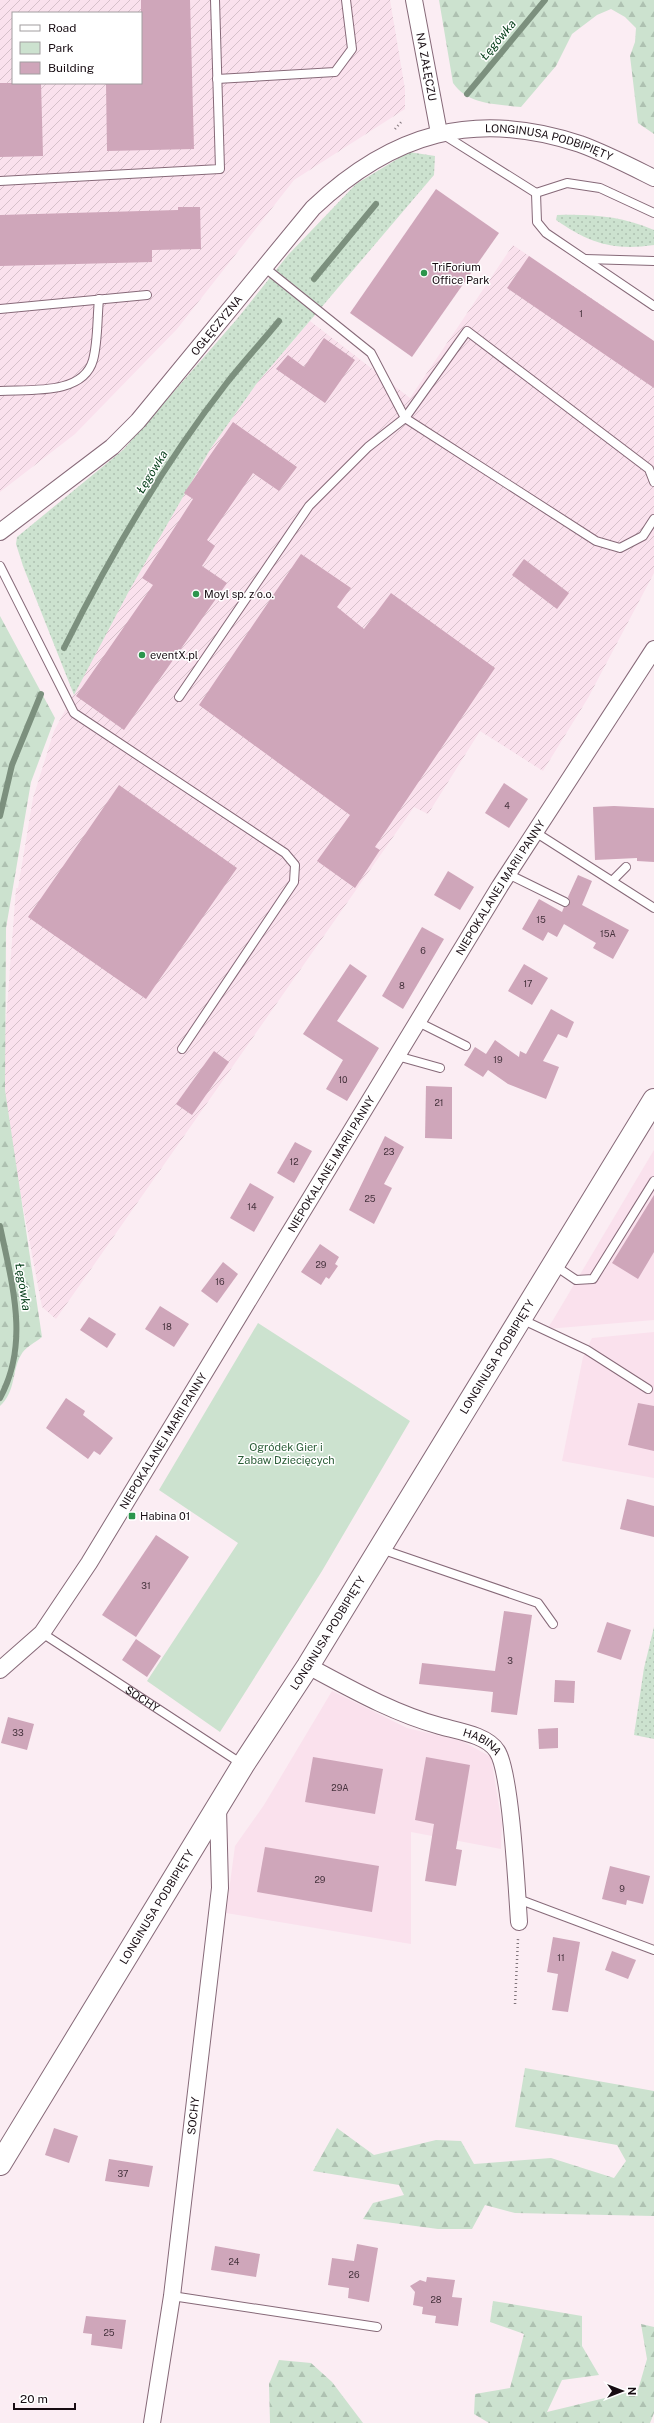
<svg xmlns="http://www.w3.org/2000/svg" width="654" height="2423" font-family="'Public Sans',sans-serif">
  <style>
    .built { fill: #fae1ed }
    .industrial { fill: url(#industrial-furrows); fill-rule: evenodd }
    .grass { fill: url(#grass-dots) }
    .forest { fill: url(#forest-firs) }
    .park { fill: #cce2cf }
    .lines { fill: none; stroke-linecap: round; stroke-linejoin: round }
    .stream { stroke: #7c907e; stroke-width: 6 }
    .building { fill: #cfa6ba }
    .lane-casing { stroke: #866978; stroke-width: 10 }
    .street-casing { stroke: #866978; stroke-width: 18 }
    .secondary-casing { stroke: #866978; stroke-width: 24 }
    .path { stroke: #81757b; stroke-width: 2.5; stroke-dasharray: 1 3; stroke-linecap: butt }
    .lane { stroke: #fff; stroke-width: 8 }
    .street { stroke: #fff; stroke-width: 16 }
    .secondary { stroke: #fff; stroke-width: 22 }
    .poi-dot { fill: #2b954c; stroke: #fff; stroke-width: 1.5 }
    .labels { text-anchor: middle; stroke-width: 3; stroke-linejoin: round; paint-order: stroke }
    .number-label { font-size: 9px; fill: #45323c }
    .street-label { font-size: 11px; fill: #170c12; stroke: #fff }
    .poi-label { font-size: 11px; fill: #170c12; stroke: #fff; text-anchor: start }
    .park-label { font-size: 11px; fill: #295c36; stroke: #fff }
    .water-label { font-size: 12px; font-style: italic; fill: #043d18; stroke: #fff }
  </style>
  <defs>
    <pattern id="industrial-furrows" width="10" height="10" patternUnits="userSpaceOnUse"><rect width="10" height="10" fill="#fae1ed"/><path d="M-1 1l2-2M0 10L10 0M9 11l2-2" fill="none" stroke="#d6c0ca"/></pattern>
    <pattern id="grass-dots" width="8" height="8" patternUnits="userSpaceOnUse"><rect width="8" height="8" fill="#cce2cf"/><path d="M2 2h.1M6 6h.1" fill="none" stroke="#aec1b1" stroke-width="1.8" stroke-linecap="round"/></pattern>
    <pattern id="forest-firs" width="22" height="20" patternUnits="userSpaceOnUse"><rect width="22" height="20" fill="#cce2cf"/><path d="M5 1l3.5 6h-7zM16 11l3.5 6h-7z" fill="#aec1b1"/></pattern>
  </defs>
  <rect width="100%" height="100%" fill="#fbedf3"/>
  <g class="built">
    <polygon points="654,1150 654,1320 547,1329 553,1320"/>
    <polygon points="654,1332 654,1478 562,1461 583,1357 592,1338"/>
    <polygon points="332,1691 407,1728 462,1741 491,1757 502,1824 501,1849 411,1832 411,1944 226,1913 235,1846 264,1805"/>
  </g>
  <g class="industrial">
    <path d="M0 0H390L405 89V109L294 180 177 329 75 434 0 492ZM13 13H141V83H13Z"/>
    <polygon points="513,245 654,341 654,573 588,698 543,771 480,731 428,814 414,807 56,1319 42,1307 3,1101 4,1048 16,888 18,888 33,798 54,731 129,591 211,448 257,383 310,321 410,398"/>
  </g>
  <g class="grass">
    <polygon points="409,152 435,156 434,175 257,383 211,448 129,591 74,695 23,566 16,544 17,537 123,450 237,319 288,255 356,184"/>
    <path d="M557 215C593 214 620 216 654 230V245C613 251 589 243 556 220Z"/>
    <polygon points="654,1627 654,1739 634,1735 644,1668"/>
  </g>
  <g class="forest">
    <path d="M439 0H654V134L638 123 630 56 635 42 636 28 625 17 611 9 597 15 572 34 556 66 521 107C497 104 468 105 453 83Z"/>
    <path d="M0 616 55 718 31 782 6 928 5 1090 42 1337C36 1342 24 1348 21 1355 12 1369 16 1392 0 1406Z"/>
    <polygon points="525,2068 654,2091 654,2216 515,2213 485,2205 472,2229 438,2229 363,2219 373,2203 404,2195 399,2185 313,2171 337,2128 374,2155 436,2140 461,2141 474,2164 551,2158 614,2178 626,2161 617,2145 515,2127"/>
    <polygon points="493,2301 582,2316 582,2346 599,2375 562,2380 547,2412 638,2390 647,2359 641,2324 654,2327 654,2413 650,2423 489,2423 474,2414 475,2394 510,2388 524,2334 490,2322"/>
    <polygon points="279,2360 311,2363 332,2382 363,2423 270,2423 269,2384"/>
  </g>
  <polygon class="park" points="258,1323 410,1421 322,1571 220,1732 147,1681 238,1543 159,1490"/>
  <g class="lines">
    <g class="stream">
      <polyline points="467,94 545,0"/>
      <polyline points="314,279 376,204"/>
      <path d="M64 648C110 556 163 465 226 384 243 362 262 342 279 321"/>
      <polyline points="0,816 12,765 41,694"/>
      <path d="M0 1226C12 1284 30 1343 0 1398"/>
    </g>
  </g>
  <g class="building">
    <polygon points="141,0 190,0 194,149 107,151 106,83 141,83"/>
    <polygon points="0,83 41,83 43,156 0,157"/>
    <polygon points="436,189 499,233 412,357 350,313"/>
    <polygon points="178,207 200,207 201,249 152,250 152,262 0,266 0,215 178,210"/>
    <polygon points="529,256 654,341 654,388 507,288"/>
    <polygon points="324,338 355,360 325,403 276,369 288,355 304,367"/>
    <polygon points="233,422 297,467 279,491 253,473 207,540 215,546 202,566 227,583 124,730 76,696 153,585 142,578 193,499 184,493"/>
    <polygon points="301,554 351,588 337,607 364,629 391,593 495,668 375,847 380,850 355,888 317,861 350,815 199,705"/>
    <polygon points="524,559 569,593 557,609 512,575"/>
    <polygon points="504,783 528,799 509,828 485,813"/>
    <polygon points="119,785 237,868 146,999 28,917"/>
    <polygon points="614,806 654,808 654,862 637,861 637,858 595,860 593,807"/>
    <polygon points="448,871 474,887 460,910 434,895"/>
    <polygon points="578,875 592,881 582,905 629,930 613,959 593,948 596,943 564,924 557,937 548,932 543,941 522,929 539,899 562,912 564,907 568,906 570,902 568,897"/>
    <polygon points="422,927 444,939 403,1009 382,996"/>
    <polygon points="350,964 367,976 337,1021 379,1048 347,1101 326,1089 343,1060 303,1034"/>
    <polygon points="524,964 548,978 532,1005 508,991"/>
    <polygon points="551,1009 574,1022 567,1038 558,1034 543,1061 559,1067 546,1099 508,1084 488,1070 483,1077 464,1065 475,1047 486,1054 495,1040 519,1057 520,1051 526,1054"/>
    <polygon points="214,1051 229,1062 192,1115 176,1104"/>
    <polygon points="426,1086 452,1087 452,1139 425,1138"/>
    <polygon points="385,1136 404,1147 384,1184 392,1188 374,1224 349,1210"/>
    <polygon points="295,1142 312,1151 294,1183 277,1173"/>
    <polygon points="250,1183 274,1197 254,1232 230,1218"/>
    <polygon points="654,1195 654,1252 638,1279 612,1263"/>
    <polygon points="320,1244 339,1257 335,1264 338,1266 329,1279 326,1277 321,1285 301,1272"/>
    <polygon points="223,1262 238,1274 217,1303 201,1291"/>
    <polygon points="160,1306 189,1324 174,1347 145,1329"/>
    <polygon points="89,1317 116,1334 107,1348 80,1330"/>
    <polygon points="66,1398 85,1411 83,1415 113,1438 100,1455 94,1451 88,1459 46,1428"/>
    <polygon points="638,1403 654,1406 654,1451 628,1445"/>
    <polygon points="627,1499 654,1506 654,1537 620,1529"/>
    <polygon points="156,1535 189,1557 136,1637 102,1615"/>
    <polygon points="504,1611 532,1615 517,1715 491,1712 493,1692 419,1684 422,1663 495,1671"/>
    <polygon points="607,1622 631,1630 621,1660 597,1652"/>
    <polygon points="136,1639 161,1656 147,1677 122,1660"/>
    <polygon points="555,1680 575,1681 574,1703 554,1702"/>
    <polygon points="8,1717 34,1724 27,1750 1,1743"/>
    <polygon points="558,1728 558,1748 539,1749 538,1729"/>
    <polygon points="313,1757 383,1769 375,1814 305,1802"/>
    <polygon points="426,1757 470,1765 456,1849 462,1850 456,1886 425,1881 434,1824 415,1820"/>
    <polygon points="265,1847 379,1866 372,1912 257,1892"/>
    <polygon points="610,1866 650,1876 643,1904 627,1900 626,1905 602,1899"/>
    <polygon points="553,1937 580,1942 568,2012 552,2010 558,1974 547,1972"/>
    <polygon points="612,1951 636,1960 628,1979 605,1970"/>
    <polygon points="54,2128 78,2136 69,2163 45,2155"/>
    <polygon points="109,2159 153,2166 149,2187 105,2181"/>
    <polygon points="357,2244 378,2248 369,2302 348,2298 349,2288 328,2285 332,2258 354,2261"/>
    <polygon points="215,2246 260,2254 256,2277 211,2270"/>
    <polygon points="427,2277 455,2280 452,2297 462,2298 458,2326 435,2323 436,2316 422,2314 423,2307 413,2305 415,2292 410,2286 420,2280 426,2282"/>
    <polygon points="86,2316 126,2320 122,2349 91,2345 92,2334 83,2333"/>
  </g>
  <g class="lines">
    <defs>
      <g id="lane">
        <polyline points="217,79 335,72 352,49 346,0"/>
        <polyline points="444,135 536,193"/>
        <polyline points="0,181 220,169 215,0"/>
        <polyline points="536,193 537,222 546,233 654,306"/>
        <polyline points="536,193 567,183 600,188 654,213"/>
        <polyline points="585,259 654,261"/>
        <polyline points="264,267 371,353 405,418 596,541 620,548 643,536 654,519"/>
        <polyline points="0,309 147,295"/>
        <path d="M0 391C28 389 83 396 93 360 98 342 97 319 99 299"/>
        <polyline points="0,566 74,713 285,853 295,865 294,882 182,1049"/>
        <polyline points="179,697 309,506 368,447 405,418 467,331 649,469 654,482"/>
        <polyline points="535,832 654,908"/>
        <polyline points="508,874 565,902"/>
        <polyline points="613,880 626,867"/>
        <polyline points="418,1022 466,1046"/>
        <polyline points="397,1056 440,1068"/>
        <polyline points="554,1265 576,1280 593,1279 654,1181"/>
        <polyline points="521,1319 587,1350 648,1389"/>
        <polyline points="381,1549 538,1603 553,1624"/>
        <path id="s1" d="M42 1633 242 1764"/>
        <polyline points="518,1899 654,1950"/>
        <polyline points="172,2296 377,2327"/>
      </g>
      <g id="street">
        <path id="s2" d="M414 0 439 133"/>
        <path id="s3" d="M0 532 112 447 138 421 313 208C392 133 475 109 580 144 605 153 630 166 654 178"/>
        <path id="s4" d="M308 1666C351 1689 393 1713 440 1726 458 1731 487 1735 497 1751 511 1771 517 1893 519 1922"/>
        <path id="s5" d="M0 1670 42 1633 89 1563 500 886 654 649"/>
        <path id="s6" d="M152 2423 172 2296 220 1888 218 1808"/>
      </g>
      <g id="secondary">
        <path id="s7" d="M0 2164 243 1765 308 1666 654 1100"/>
      </g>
    </defs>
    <use href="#lane" class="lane-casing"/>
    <use href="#street" class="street-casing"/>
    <use href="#secondary" class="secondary-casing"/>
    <g class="path">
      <polyline points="395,129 403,120"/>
      <polyline points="515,2004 518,1939"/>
    </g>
    <use href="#lane" class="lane"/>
    <use href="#street" class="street"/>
    <use href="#secondary" class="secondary"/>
  </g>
  <g class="poi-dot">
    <circle cx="424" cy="273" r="4"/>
    <circle cx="196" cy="594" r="4"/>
    <circle cx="142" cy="655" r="4"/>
    <rect x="128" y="1512" width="8" height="8" rx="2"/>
  </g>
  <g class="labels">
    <g class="number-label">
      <text x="581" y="317">1</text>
      <text x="507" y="809">4</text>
      <text x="541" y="923">15</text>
      <text x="608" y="937">15A</text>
      <text x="423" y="954">6</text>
      <text x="528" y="987">17</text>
      <text x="402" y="989">8</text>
      <text x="498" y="1063">19</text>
      <text x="343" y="1083">10</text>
      <text x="439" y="1106">21</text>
      <text x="389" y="1155">23</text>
      <text x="294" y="1165">12</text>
      <text x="370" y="1202">25</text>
      <text x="252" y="1210">14</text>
      <text x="321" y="1268">29</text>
      <text x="220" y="1285">16</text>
      <text x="167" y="1330">18</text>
      <text x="146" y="1589">31</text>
      <text x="510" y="1664">3</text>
      <text x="18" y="1736">33</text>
      <text x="340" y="1791">29A</text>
      <text x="320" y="1883">29</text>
      <text x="622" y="1892">9</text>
      <text x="561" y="1961">11</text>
      <text x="123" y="2177">37</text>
      <text x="234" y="2265">24</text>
      <text x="354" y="2278">26</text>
      <text x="436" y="2303">28</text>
      <text x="109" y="2336">25</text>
    </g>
    <g class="street-label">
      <text dy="4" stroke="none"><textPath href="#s2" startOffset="68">NA ZAŁĘCZU</textPath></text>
      <text dy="4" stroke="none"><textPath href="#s3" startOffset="713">LONGINUSA PODBIPIĘTY</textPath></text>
      <text dy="4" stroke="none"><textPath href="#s3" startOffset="301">OGŁĘCZYZNA</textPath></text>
      <text dy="4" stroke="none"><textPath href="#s5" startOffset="931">NIEPOKALANEJ MARII PANNY</textPath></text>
      <text dy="4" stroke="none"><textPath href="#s5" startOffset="607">NIEPOKALANEJ MARII PANNY</textPath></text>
      <text dy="4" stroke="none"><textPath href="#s7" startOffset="948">LONGINUSA PODBIPIĘTY</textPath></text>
      <text dy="4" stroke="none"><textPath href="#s5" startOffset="283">NIEPOKALANEJ MARII PANNY</textPath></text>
      <text dy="4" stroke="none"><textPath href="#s7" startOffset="624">LONGINUSA PODBIPIĘTY</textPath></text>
      <text dy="4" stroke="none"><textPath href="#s1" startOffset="120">SOCHY</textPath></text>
      <text dy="4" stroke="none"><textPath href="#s4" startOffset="191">HABINA</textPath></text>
      <text dy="4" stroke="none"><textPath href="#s7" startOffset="301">LONGINUSA PODBIPIĘTY</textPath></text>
      <text dy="4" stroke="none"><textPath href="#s6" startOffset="310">SOCHY</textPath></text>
    </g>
    <g class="poi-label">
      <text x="432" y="271">TriForium<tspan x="432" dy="13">Office Park</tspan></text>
      <text x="204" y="598">Moyl sp. z o.o.</text>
      <text x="150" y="659">eventX.pl</text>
      <text x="140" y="1520">Habina 01</text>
    </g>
    <g class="park-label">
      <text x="286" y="1451">Ogródek Gier i<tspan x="286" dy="13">Zabaw Dziecięcych</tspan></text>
    </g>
    <g class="water-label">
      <text transform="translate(498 40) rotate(-50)" y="4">Łęgówka</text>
      <text transform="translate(152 472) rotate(-58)" y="4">Łęgówka</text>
      <text transform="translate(23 1287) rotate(81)" y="4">Łęgówka</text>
    </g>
  </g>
  <rect x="12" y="12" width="130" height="72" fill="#ffffff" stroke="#a29ea0"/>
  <rect x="20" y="25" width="20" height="6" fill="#ffffff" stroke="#a29ea0"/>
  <text x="48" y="32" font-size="12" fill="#170c12">Road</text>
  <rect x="20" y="42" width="20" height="12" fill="#cce2cf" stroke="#a29ea0"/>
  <text x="48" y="52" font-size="12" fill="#170c12">Park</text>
  <rect x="20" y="62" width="20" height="12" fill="#cfa6ba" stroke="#a29ea0"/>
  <text x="48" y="72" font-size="12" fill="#170c12">Building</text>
  <g transform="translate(622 2391) rotate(90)" stroke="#ffffff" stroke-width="3" paint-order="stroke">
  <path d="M0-3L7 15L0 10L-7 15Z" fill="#170c12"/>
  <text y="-6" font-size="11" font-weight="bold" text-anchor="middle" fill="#170c12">N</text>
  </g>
  <path d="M14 2403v6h61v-6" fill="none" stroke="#170c12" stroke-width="2"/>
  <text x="20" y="2403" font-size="12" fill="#170c12" stroke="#ffffff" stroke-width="3" paint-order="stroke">20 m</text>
</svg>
